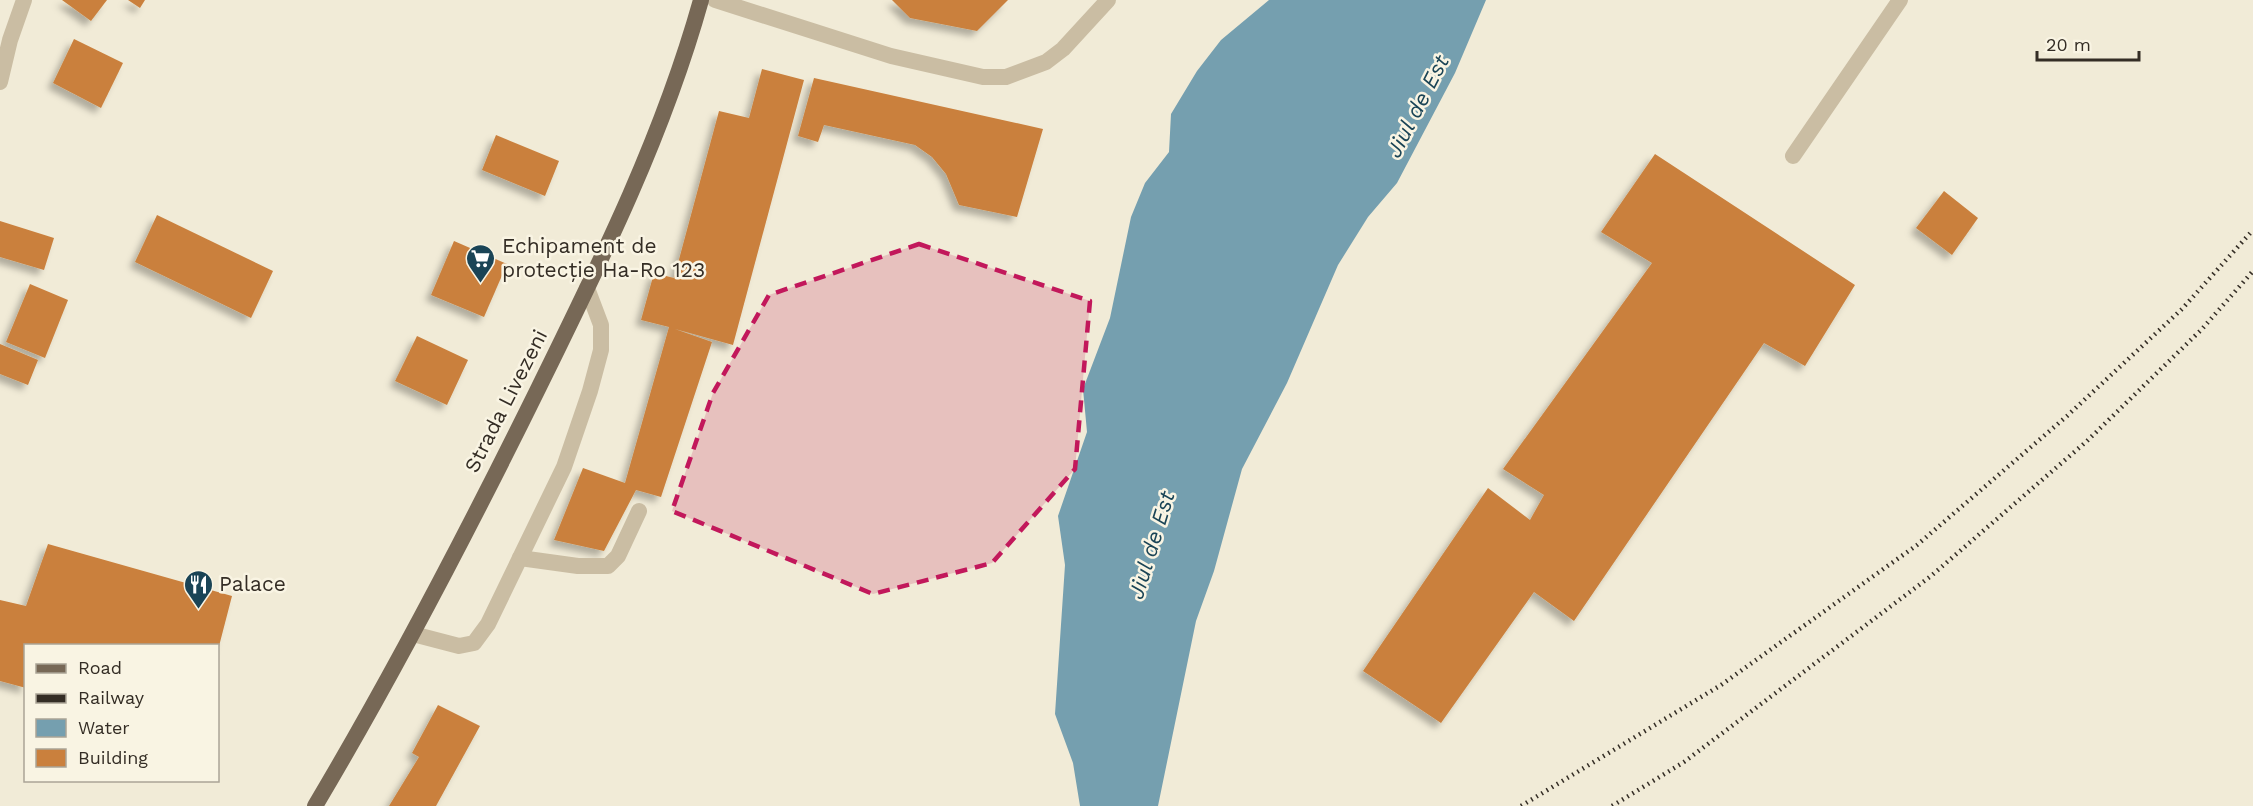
<svg xmlns="http://www.w3.org/2000/svg" width="2253" height="806" font-family="'Work Sans',sans-serif">
  <style>
    .water { fill: #759faf }
    .building { fill: #ca803d; filter: url(#shadow) }
    .lines { fill: none; stroke-linecap: round; stroke-linejoin: round }
    .service { stroke: #cabda3; stroke-width: 16 }
    .minor { stroke: #cabda3; stroke-width: 16 }
    .primary { stroke: #776856; stroke-width: 16 }
    .rail { stroke: #342d25; stroke-width: 4.5; stroke-dasharray: 1.5 4.5; stroke-linecap: butt }
    .marked { fill: #c2185b; fill-opacity: 0.2; stroke: #c2185b; stroke-width: 4.5; stroke-dasharray: 12 8; stroke-linejoin: round }
    .labels { text-anchor: middle; stroke-width: 5; stroke-linejoin: round; paint-order: stroke }
    .poi-label { font-size: 21px; fill: #342d25; stroke: #f9f4e3; text-anchor: start }
    .street-label { font-size: 21px; fill: #342d25; stroke: #f9f4e3 }
    .water-label { font-size: 22px; font-style: italic; fill: #1a4456; stroke: #f9f4e3 }
  </style>
  <defs>
    <filter id="shadow"><feDropShadow dx="-5.5" dy="5.5" stdDeviation="3" flood-color="#0004"/></filter>
  </defs>
  <rect width="100%" height="100%" fill="#f1ebd7"/>
  <polygon class="water" points="1269,0 1486,0 1455,73 1397,183 1368,217 1338,265 1287,383 1242,469 1214,571 1196,621 1158,806 1080,806 1073,763 1055,714 1065,565 1058,516 1087,432 1083,389 1110,318 1131,217 1145,183 1169,152 1171,114 1197,71 1221,40"/>
  <g class="building">
    <polygon points="62,0 107,0 91,21"/>
    <polygon points="128,0 145,0 140,8"/>
    <polygon points="892,0 1008,0 977,31 910,18"/>
    <polygon points="74,39 123,63 101,108 53,83"/>
    <polygon points="762,69 804,80 733,345 675,329 712,342 661,497 636,490 604,551 554,540 583,468 625,483 669,327 641,320 654,273 674,278 719,111 749,118"/>
    <polygon points="814,78 1043,129 1017,217 959,205 946,174 932,157 915,145 824,125 818,142 798,136"/>
    <polygon points="496,135 559,161 545,196 482,170"/>
    <polygon points="1655,154 1855,285 1805,366 1764,343 1574,621 1534,592 1441,723 1363,671 1488,488 1530,520 1544,495 1503,469 1652,263 1601,232"/>
    <polygon points="1944,191 1978,218 1952,255 1916,228"/>
    <polygon points="157,215 273,271 251,318 135,262"/>
    <polygon points="0,221 54,238 44,270 0,257"/>
    <polygon points="454,241 507,264 484,317 431,295"/>
    <polygon points="30,284 68,300 45,358 6,342"/>
    <polygon points="417,336 468,360 447,405 395,381"/>
    <polygon points="0,344 38,360 28,385 0,374"/>
    <polygon points="48,544 232,596 218,650 218,646 26,646 26,688 0,681 0,600 26,606"/>
    <polygon points="438,705 480,726 436,806 389,806 419,757 412,753"/>
  </g>
  <g class="lines">
    <g class="service">
      <polyline points="715,0 891,56 983,77 1006,77 1046,62 1063,49 1108,0"/>
      <polyline points="1793,156 1900,0"/>
      <polyline points="520,558 578,566 608,566 618,556 639,511"/>
      <polyline points="413,634 459,646 474,643 488,624 564,467 590,391 601,350 601,325 587,288"/>
    </g>
    <polyline class="minor" points="0,82 10,40 24,0"/>
    <path class="primary" d="M315 806C396 670 469 529 539 387 601 261 663 136 701 0"/>
    <g class="rail">
      <polyline points="1521,806 1721,685 1917,545 2067,416 2182,309 2253,230"/>
      <polyline points="1612,806 1684,762 1931,576 2087,441 2202,329 2253,271"/>
    </g>
  </g>
  <path class="marked" d="M919 244 1090 301 1075 469 992 563 873 594 672 511 713 393 769 295Z"/>
  <defs>
    <symbol id="supermarket-pin" viewBox="-11 -11 22 30"><path d="M0 17L-7.5 6A9.5 9.5 0 1 1 7.5 6Z" fill="#1a4456" stroke="#f9f4e3"/><path d="M-6-5.5h2.5l.6 2H6L4.5 2H-2.5L-4.4-4H-6ZM-1.5 3.2a1.3 1.3 0 1 0 .1 0ZM3 3.2a1.3 1.3 0 1 0 .1 0Z" fill="#fff"/></symbol>
    <symbol id="restaurant-pin" viewBox="-11 -11 22 30"><path d="M0 17L-7.5 6A9.5 9.5 0 1 1 7.5 6Z" fill="#1a4456" stroke="#f9f4e3"/><path d="M-5-6h1v4h1v-4h1v4h1v-4h1v5L-1.5 .5V6h-2V.5L-5-1ZM5-6V6H3V1.5H1.5Q1.5-4 5-6Z" fill="#fff"/></symbol>
  </defs>
  <g fill-rule="evenodd">
    <use href="#supermarket-pin" x="464" y="242" width="33" height="45"/>
    <use href="#restaurant-pin" x="182" y="568" width="33" height="45"/>
  </g>
  <g class="labels">
    <g class="poi-label">
      <text x="502" y="253">Echipament de<tspan x="502" dy="24">protecție Ha-Ro 123</tspan></text>
      <text x="219" y="591">Palace</text>
    </g>
    <g class="street-label">
      <text transform="translate(506 401) rotate(-63)" y="7">Strada Livezeni</text>
    </g>
    <g class="water-label">
      <text transform="translate(1417 106) rotate(-63)" y="8">Jiul de Est</text>
      <text transform="translate(1151 545) rotate(-73)" y="8">Jiul de Est</text>
    </g>
  </g>
  <rect x="24" y="644" width="195" height="138" fill="#f9f4e3" stroke="#aaa497" stroke-width="1.5"/>
  <rect x="36" y="664" width="30" height="9" fill="#776856" stroke="#aaa497" stroke-width="1.5"/>
  <text x="78" y="674" font-size="18" fill="#342d25">Road</text>
  <rect x="36" y="694" width="30" height="9" fill="#342d25" stroke="#aaa497" stroke-width="1.5"/>
  <text x="78" y="704" font-size="18" fill="#342d25">Railway</text>
  <rect x="36" y="719" width="30" height="18" fill="#759faf" stroke="#aaa497" stroke-width="1.5"/>
  <text x="78" y="734" font-size="18" fill="#342d25">Water</text>
  <rect x="36" y="749" width="30" height="18" fill="#ca803d" stroke="#aaa497" stroke-width="1.5"/>
  <text x="78" y="764" font-size="18" fill="#342d25">Building</text>
  <path d="M2037 51v9h102v-9" fill="none" stroke="#342d25" stroke-width="3"/>
  <text x="2046" y="51" font-size="18" fill="#342d25" stroke="#f9f4e3" stroke-width="4.5" paint-order="stroke">20 m</text>
</svg>
